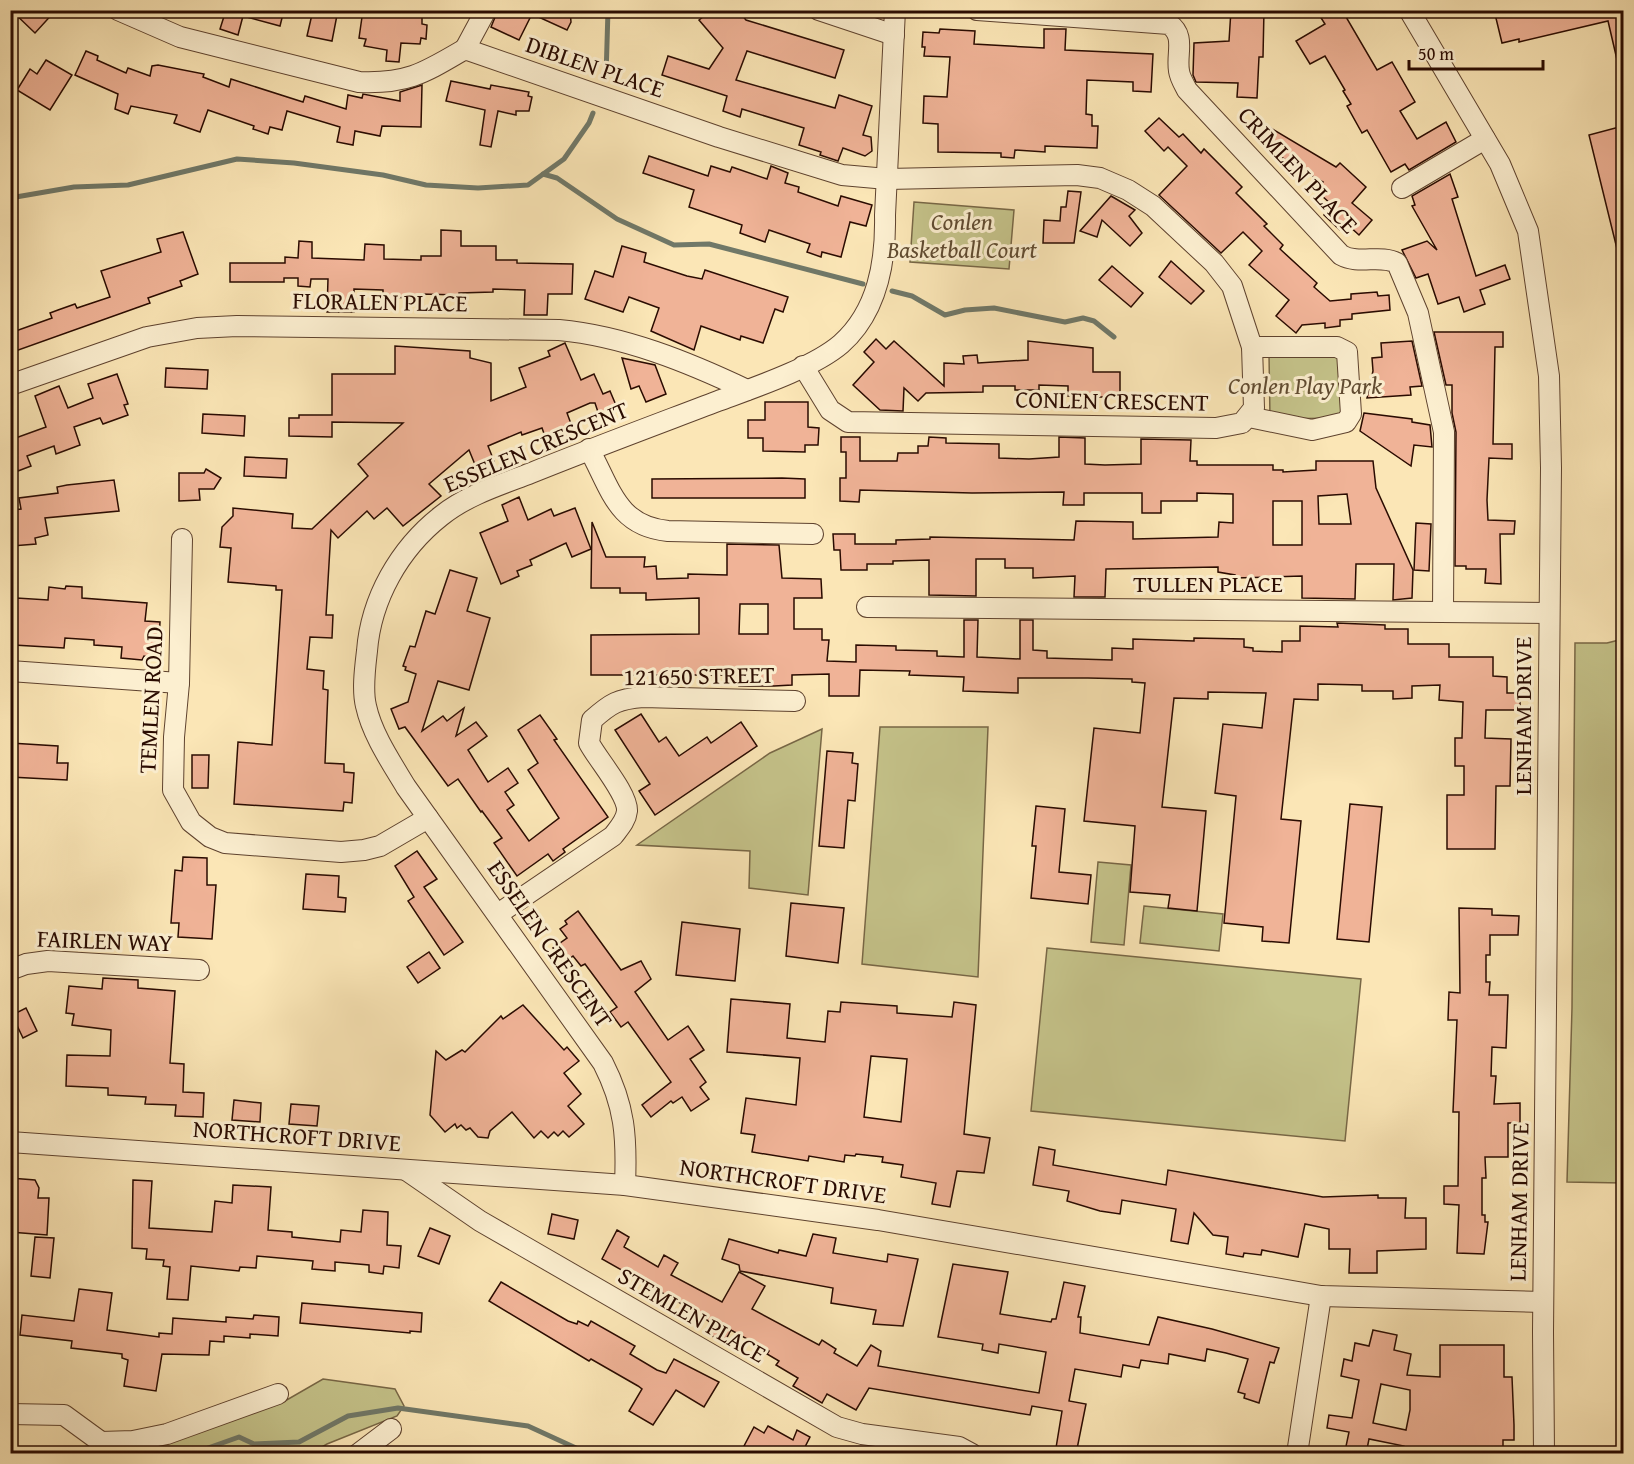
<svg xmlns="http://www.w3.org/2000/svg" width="1634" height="1464" font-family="'Gentium Book Plus',serif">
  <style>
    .green { fill: #c5c38a; stroke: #786746; stroke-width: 1.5 }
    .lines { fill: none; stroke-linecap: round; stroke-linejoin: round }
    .stream { stroke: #707868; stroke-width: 5 }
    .building { fill: #f0b397; stroke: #2a0b01; stroke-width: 1.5; fill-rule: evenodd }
    .minor-casing { stroke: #5e422e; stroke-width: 22 }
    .minor { stroke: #fcefd0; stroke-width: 20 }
    .labels { text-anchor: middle; stroke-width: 6; stroke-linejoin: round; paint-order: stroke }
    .street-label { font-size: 24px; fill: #2a0b01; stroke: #fcefd0 }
    .park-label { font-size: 24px; font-style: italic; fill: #604b31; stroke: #fcefd0 }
  </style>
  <rect width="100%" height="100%" fill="#fbe6b6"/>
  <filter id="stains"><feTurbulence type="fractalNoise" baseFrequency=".00333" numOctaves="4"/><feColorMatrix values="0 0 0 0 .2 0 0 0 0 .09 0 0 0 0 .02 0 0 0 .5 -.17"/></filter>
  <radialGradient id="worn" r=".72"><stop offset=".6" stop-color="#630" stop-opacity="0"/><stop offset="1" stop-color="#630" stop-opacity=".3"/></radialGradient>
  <g class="green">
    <polygon points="914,202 1014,210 1009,269 910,262"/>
    <polygon points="1341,353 1342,418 1270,419 1269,354"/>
    <polygon points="1623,639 1623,1183 1567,1182 1572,1008 1575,643 1607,643"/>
    <polygon points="880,727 988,727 978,977 862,964"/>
    <polygon points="822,729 808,895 749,888 750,851 637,845 770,753"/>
    <polygon points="1098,862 1131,865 1124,945 1091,942"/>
    <polygon points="1144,906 1223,914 1219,951 1140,943"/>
    <polygon points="1047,948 1361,979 1345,1141 1031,1111"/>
    <polygon points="323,1379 395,1389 404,1406 397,1416 327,1444 312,1453 140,1454 155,1444 285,1401"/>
  </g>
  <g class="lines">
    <g class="stream">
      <polyline points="606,77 608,10"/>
      <polyline points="543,174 557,178 617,219 674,245 709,244 863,284"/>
      <polyline points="10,198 74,187 128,185 237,159 294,163 383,175 426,185 478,188 528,185 564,159 589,123 593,113"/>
      <polyline points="892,291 912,296 945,315 965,310 994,308 1065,322 1083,318 1094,321 1114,337"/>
      <polyline points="203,1454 208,1448 239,1437 254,1444 299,1442 348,1416 398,1408 528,1426 589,1454"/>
    </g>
  </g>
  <g class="building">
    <polygon points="11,10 56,10 35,33"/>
    <polygon points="226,10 284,10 280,26 243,16 238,35 220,29"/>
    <polygon points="313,10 338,10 332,41 307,36"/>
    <polygon points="363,10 422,16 422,24 427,25 426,39 421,38 420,44 401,43 399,62 386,61 387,50 364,46 366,39 359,38"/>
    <polygon points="498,10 570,10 571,22 567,30 532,14 519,40 491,27"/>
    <polygon points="697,10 738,10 746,20 844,50 835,78 747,51 736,80 835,108 839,95 872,106 863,135 871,137 872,151 865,156 843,148 838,161 820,155 821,152 799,145 804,128 742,109 740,117 723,111 727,96 662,75 668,56 709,69 723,48 699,20 703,17"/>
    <polygon points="1231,10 1264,10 1263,57 1259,57 1257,98 1237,97 1238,83 1196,82 1193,75 1194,43 1229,41"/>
    <polygon points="1316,10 1342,10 1377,70 1392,62 1415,102 1400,111 1417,139 1446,122 1456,142 1409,170 1405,164 1391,172 1367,130 1362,133 1347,106 1351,104 1343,91 1345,90 1325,56 1310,64 1296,41 1325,24"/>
    <polygon points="1494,10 1623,10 1623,63 1618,64 1608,21 1519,42 1519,39 1502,43"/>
    <polygon points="940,29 975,31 974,44 1044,48 1044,29 1066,29 1065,50 1153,54 1151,92 1133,91 1133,82 1087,80 1086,114 1092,115 1092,126 1098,126 1097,148 1045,146 1045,152 1015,150 1014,158 1001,157 1001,153 938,152 938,124 923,123 924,96 947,97 950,57 924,56 925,47 922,47 923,32 939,33"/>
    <polygon points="86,51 98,56 97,60 126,73 128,68 150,76 152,66 158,65 204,74 203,77 229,87 231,79 303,102 305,96 346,109 348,95 362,98 363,94 400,101 400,92 422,85 421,127 382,126 380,136 355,131 353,145 337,142 340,127 287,111 282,130 270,127 268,134 253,129 254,126 208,110 200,132 174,123 177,115 131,106 128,114 115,109 118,94 75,75"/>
    <polygon points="46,60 72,75 50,110 17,90 30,69 37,74"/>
    <polygon points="451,81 490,89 491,85 529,92 528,96 532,97 529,111 516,111 516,115 498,111 491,147 480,145 485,110 446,101"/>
    <polygon points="1159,118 1179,137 1183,134 1201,153 1204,149 1242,187 1236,193 1267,224 1264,226 1283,245 1280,249 1317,283 1314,287 1330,301 1351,299 1351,294 1377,292 1378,296 1389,295 1390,310 1352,314 1352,319 1340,320 1340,326 1325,328 1325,323 1302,325 1296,333 1276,316 1289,300 1249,265 1262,251 1243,232 1221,253 1159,195 1187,166 1168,147 1164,151 1145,131"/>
    <polygon points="1623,126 1623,253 1618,253 1589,135"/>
    <polygon points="1269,127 1336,167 1340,163 1366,187 1352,203 1372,220 1359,235 1349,226 1340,230 1324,215 1332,205 1321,195 1324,192 1319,187 1323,182 1291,164 1253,136"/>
    <polygon points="649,156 708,176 711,166 730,172 732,167 767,179 771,166 788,173 785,183 799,187 798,192 838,206 841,196 872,205 866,226 850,222 841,257 822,252 821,257 807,252 810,244 769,230 765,242 740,233 742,225 689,207 694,190 643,173"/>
    <polygon points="1450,174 1458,197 1452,199 1476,276 1505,265 1510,279 1480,290 1485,304 1464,312 1459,297 1438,304 1428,274 1416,278 1402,250 1427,241 1437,250 1412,206 1415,205 1412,196"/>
    <polygon points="1068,191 1081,192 1074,243 1043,243 1044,220 1060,221 1061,207 1066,207"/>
    <polygon points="1111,196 1135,210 1129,216 1142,233 1130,246 1102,220 1097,237 1080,231"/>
    <polygon points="441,230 461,231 461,246 496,246 496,260 517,260 517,263 573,264 572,294 548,294 547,315 524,315 525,290 493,289 493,292 459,293 459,295 421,294 421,298 383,297 383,290 354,289 354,312 327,312 328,279 311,279 310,287 298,286 298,278 284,278 284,282 230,282 230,263 285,263 285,257 298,258 299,241 312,242 312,258 364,260 365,244 384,245 384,259 421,260 421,256 441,256"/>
    <polygon points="183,232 198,274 180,281 182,286 148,298 150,303 10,353 10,333 52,318 50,313 58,310 75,304 77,308 110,297 101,271 161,252 157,239"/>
    <polygon points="622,246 646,253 644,262 687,276 702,279 705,270 788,297 783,312 775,309 763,343 741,336 740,340 701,326 694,350 651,331 659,308 629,297 623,312 585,299 595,271 613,277"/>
    <polygon points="1171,261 1204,291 1191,304 1159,277"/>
    <polygon points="1112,266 1143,293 1131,307 1099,280"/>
    <polygon points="1434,332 1503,332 1503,347 1495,347 1493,444 1512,444 1512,459 1489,458 1487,500 1488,520 1515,521 1514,534 1500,534 1501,584 1485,583 1486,569 1466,569 1466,566 1455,566 1456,432 1452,413 1452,385 1446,385"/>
    <polygon points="876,339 886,349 894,341 944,386 944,363 964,364 963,356 977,355 978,363 1028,360 1028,341 1093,348 1093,372 1120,372 1120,397 1097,397 1097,404 1083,404 1083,396 1068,396 1068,386 1039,385 1039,390 1015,390 1015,386 983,386 983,392 926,393 918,401 904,388 903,411 880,410 853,385 874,362 864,352"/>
    <polygon points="1412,341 1422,386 1410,387 1411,395 1367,398 1373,371 1372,358 1382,357 1381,343"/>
    <polygon points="565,343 581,380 594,374 603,394 610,391 618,410 599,415 595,403 590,403 567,413 577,440 550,450 542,428 522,435 521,432 488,446 494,461 476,467 469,450 429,484 441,496 403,526 387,508 374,519 367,511 338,538 331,530 326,615 333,615 332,638 310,637 307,669 324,671 323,689 328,690 325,763 344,764 344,772 354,773 352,803 344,802 343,811 234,804 238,742 272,745 282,590 276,590 276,586 228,582 231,548 220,547 222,527 233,516 233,508 293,514 292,528 312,529 368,476 358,464 403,423 332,422 332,437 289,436 289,418 299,418 299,415 332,415 332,374 395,374 395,346 470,351 470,358 491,363 491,401 526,387 519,368 550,356 548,351"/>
    <polygon points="622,358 655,365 666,394 646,402 639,386 631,389"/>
    <polygon points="166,368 208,370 207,389 165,387"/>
    <polygon points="117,374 128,404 124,405 128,415 103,424 100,418 74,427 80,445 56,454 54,446 27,456 31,466 18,471 16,465 10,467 10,440 46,427 35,396 59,386 68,408 93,398 88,384"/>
    <polygon points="765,402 808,402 808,427 819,428 818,445 805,445 805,452 763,451 763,438 748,438 748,420 765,420"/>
    <polygon points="1364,413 1412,419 1412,422 1430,425 1432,447 1414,445 1411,466 1360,431"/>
    <polygon points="203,414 245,416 244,436 202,433"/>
    <path d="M841 437H860V461H897L898 453H918V446H928L929 437 946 438V443L999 444V458L1029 459 1059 457V437L1085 438V464L1105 465 1141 464V439L1191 440 1190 461H1197V465H1273V470H1283V472L1316 470V461H1373L1376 488 1413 570 1412 598 1393 600 1394 564H1356L1355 599 1302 598V576L1235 578V575L1218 572V567L1106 569 1105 597H1074L1075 576 1033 578V568H1005V559H976V596L929 595V560L893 561V564H867V570H841L840 550H834L833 534H855V544H896V540L930 539V537L1074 540 1076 521 1133 522V539L1218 537 1219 522 1233 523V494L1197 493V501H1161V513H1142V493H1084V505H1063L1064 492 972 493 860 490 859 502 840 501V478H846V452H841ZM1347 494 1351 524H1319L1318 496ZM1273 501H1302V545H1273Z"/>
    <polygon points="245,457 287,459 286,478 244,476"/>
    <polygon points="206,469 221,478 214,489 199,489 200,500 179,501 179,473 204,473"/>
    <polygon points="782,478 805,479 805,498 652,498 652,479"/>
    <polygon points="114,480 119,511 45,518 48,535 35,538 36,544 12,546 11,510 21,509 19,498 58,493 57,487 67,485"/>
    <polygon points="519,497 528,520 551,509 554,516 575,508 591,549 572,557 566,543 530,560 532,565 517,571 519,576 501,584 480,533 508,521 502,505"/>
    <path d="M592 522 606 557H645L644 567 656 566 657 579 688 578V574L727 575V544L779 545 782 578 821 579 822 598H794V629H822V640H829L827 661 856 662V645L896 646V650L937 651V656L964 657V620H978L977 657 1020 659V620H1033V650L1047 651V658L1112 660V648L1133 649V639L1194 641V638L1244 639V647L1253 648V651L1282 652V641H1300V626L1338 627 1337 623 1385 625V629H1408V644H1449V657H1493V676L1507 677V693H1520V710H1486L1485 738 1511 739 1510 786H1496L1495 849H1447V795H1464V766H1455V738H1462L1463 702 1439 700 1440 685 1412 686V698L1393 699V691H1362V685L1318 684V700L1294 699 1281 819 1301 821 1289 943 1262 941 1263 927 1224 923 1236 796 1215 793 1223 724 1262 728 1266 693 1208 692V699L1174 698 1162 807 1206 811 1197 911 1168 908 1170 895 1130 892 1135 826 1084 821 1094 728 1140 733 1145 683 1132 682V679L1088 678H1018V693L963 691 964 677 909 675 910 671 860 670 859 696H829V674L792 675V685L774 686H739V675H591V635L699 634V598L646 600V593H620V588H591ZM740 604H768V634H739Z"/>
    <polygon points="1416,523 1431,524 1429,571 1414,570"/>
    <polygon points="450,570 477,578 467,611 490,618 469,690 438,681 422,731 443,716 447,721 464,708 456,736 476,722 487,736 468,750 488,782 508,768 518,783 505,792 514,805 507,810 529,841 559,818 528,770 538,763 518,730 540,715 557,739 554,740 608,817 563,849 565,852 553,861 548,854 517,876 494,843 502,838 482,811 481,812 458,779 448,786 405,727 399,729 391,709 408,702 416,674 405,670 406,667 403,666 410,646 415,647 426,611 435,614"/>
    <polygon points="66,586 82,587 82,598 147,603 145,621 160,622 159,637 156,636 154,658 144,656 142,660 121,658 122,647 94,645 94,640 65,638 64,648 14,645 17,598 48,600 49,587 65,589"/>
    <polygon points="641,714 659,742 666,737 679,756 707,737 711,743 741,722 757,746 655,815 639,791 650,784 615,730"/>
    <polygon points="10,743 58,746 57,763 68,763 67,780 10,777"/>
    <polygon points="827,751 853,753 852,763 858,764 855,801 848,800 844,848 819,846"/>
    <polygon points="192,755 209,755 208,788 192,788"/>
    <polygon points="1350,804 1382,807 1369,942 1337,939"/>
    <polygon points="1036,806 1065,809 1059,872 1091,875 1088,904 1031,898 1036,846 1032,846"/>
    <polygon points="417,851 437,879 424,887 463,942 444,955 408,901 414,897 395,866"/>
    <polygon points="183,857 207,858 207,885 216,885 212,939 178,937 179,923 171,923 175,870 182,871"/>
    <polygon points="306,874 339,876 338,897 346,898 345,912 303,909"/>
    <polygon points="791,903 844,908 838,963 786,956"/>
    <polygon points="1459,908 1492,909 1492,915 1519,916 1518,935 1490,935 1490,955 1486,955 1486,982 1490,982 1489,995 1508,995 1506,1048 1492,1047 1491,1076 1496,1076 1494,1104 1520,1103 1520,1123 1508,1123 1508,1157 1485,1157 1486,1178 1482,1178 1482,1215 1485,1215 1485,1222 1488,1222 1484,1254 1457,1253 1459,1205 1444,1204 1444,1186 1458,1186 1459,1112 1453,1112 1457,1020 1448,1020 1449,992 1460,993"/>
    <polygon points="578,911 621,970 641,961 651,979 635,992 668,1040 688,1026 704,1050 690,1059 706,1082 700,1087 709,1099 691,1111 682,1097 673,1103 671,1101 651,1117 642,1105 671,1082 628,1022 621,1027 610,1012 617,1007 585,964 581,966 573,956 564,963 553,948 567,938 560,929 567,924 565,921"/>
    <polygon points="682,922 740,929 735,981 676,975"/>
    <polygon points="429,952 440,968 418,983 407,967"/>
    <polygon points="103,978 138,980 138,988 175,991 170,1063 184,1064 183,1092 204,1093 203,1117 175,1116 176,1105 145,1104 146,1097 108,1095 108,1088 66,1086 67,1055 110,1056 111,1030 72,1025 74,1014 66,1013 69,986 102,989"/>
    <path d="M731 999 790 1004 787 1038 825 1042 828 1011 840 1012 841 1002 897 1006V1013L952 1017 954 1002 976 1005 964 1134 990 1138 984 1173 957 1171 950 1207 932 1204 936 1183 901 1177 903 1165 882 1162 883 1157 856 1154 855 1156 845 1155 844 1162 809 1156 808 1161 752 1152 755 1135 741 1133 746 1098 796 1105 800 1058 727 1052ZM871 1056 907 1059 901 1122 864 1117Z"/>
    <polygon points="523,1005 564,1050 567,1047 579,1061 564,1073 581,1094 568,1106 584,1124 569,1137 563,1131 558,1136 554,1132 548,1138 541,1131 534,1138 512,1112 490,1131 488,1138 478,1137 470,1128 466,1130 461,1125 457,1128 455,1124 445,1132 430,1115 436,1051 446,1060 462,1050 465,1052 501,1016 503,1019"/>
    <polygon points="26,1008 37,1031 23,1038 12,1015"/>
    <polygon points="234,1100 261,1103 260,1122 232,1120"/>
    <polygon points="291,1104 319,1106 317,1126 289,1124"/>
    <polygon points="1039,1147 1055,1150 1053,1165 1166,1185 1168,1170 1323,1197 1378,1195 1378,1198 1406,1198 1405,1218 1426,1218 1426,1249 1377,1251 1377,1273 1349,1273 1350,1249 1329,1249 1329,1229 1305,1224 1298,1257 1262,1250 1261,1255 1244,1253 1243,1257 1226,1254 1228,1237 1213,1235 1194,1213 1188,1244 1171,1241 1176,1209 1122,1200 1120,1214 1100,1211 1067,1201 1069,1191 1033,1185"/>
    <polygon points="10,1178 35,1180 39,1188 38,1198 49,1198 47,1235 10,1232"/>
    <polygon points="133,1180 152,1181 149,1228 212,1232 215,1201 232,1203 233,1185 271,1187 268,1230 292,1232 292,1237 340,1242 341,1230 361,1232 363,1210 388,1212 387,1245 401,1246 399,1268 384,1266 383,1274 369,1272 369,1265 335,1262 335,1271 312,1269 313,1261 257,1256 256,1268 240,1267 239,1271 191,1266 188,1300 167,1299 170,1267 163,1266 164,1260 146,1259 147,1249 132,1248"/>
    <polygon points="552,1214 578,1220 574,1239 548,1234"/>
    <polygon points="430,1228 450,1236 439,1264 418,1256"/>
    <polygon points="617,1230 629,1237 624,1247 658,1267 664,1255 678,1263 671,1275 722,1302 739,1272 765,1286 752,1309 819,1345 822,1340 836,1349 834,1353 857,1366 871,1345 881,1351 878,1366 1039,1393 1046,1352 999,1344 998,1353 982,1350 983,1344 938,1337 953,1264 1008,1272 1000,1314 1051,1322 1052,1319 1056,1319 1064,1282 1085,1286 1078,1317 1081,1317 1080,1333 1149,1345 1158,1317 1212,1329 1279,1348 1274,1363 1270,1362 1259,1403 1244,1398 1245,1394 1238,1392 1248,1359 1226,1353 1207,1349 1205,1361 1169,1354 1168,1364 1141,1360 1139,1368 1123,1365 1121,1377 1075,1369 1069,1401 1086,1404 1076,1454 1055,1454 1062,1411 1032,1406 1030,1415 869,1388 856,1410 827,1394 822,1403 793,1386 798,1378 776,1365 779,1361 767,1354 769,1351 731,1330 724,1343 707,1333 712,1324 698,1313 602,1259"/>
    <polygon points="813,1234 836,1238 833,1253 887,1262 888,1254 918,1259 903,1326 873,1324 876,1310 831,1303 833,1288 740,1271 739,1265 722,1259 729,1239 778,1253 779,1250 806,1256"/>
    <polygon points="35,1237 54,1238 50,1278 31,1276"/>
    <polygon points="501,1282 568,1321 577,1324 578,1321 588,1326 591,1321 635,1346 630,1354 657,1370 666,1373 674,1359 719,1382 704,1407 676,1390 653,1425 629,1411 642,1389 638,1386 591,1359 589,1361 489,1301"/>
    <polygon points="79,1289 112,1293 107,1330 159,1337 159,1333 172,1334 173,1318 226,1322 226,1317 253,1319 254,1315 279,1317 278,1336 250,1334 250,1338 224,1336 224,1342 210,1341 209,1355 162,1354 156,1391 124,1386 128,1360 122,1358 122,1354 71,1348 72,1341 20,1335 22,1315 74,1321"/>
    <polygon points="302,1303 422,1313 421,1332 410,1331 410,1333 300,1323"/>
    <path d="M1373 1330 1397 1335 1394 1350 1411 1354 1407 1375 1440 1377V1345H1504V1377H1512L1514 1425V1440H1503V1454H1404V1446L1369 1439 1366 1454 1345 1451 1349 1432 1327 1428 1329 1415 1352 1418 1359 1380 1341 1376 1344 1359 1352 1361 1355 1343 1369 1346ZM1381 1384 1410 1390V1410L1406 1430 1373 1423Z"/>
    <polygon points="768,1426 793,1440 797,1430 810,1437 805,1447 817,1454 757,1454 744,1446 754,1427 764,1433"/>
  </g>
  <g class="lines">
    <defs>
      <g id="minor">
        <path d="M118 10 180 37 359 82C408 84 424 73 465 49L719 137 842 175 887 179 1077 175 1100 178 1128 190 1153 206 1214 263 1232 286 1252 347 1254 408 1242 423 1216 428 848 422 830 410 803 366"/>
        <polyline points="819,10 894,35"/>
        <path d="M977 10 1169 24C1186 36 1176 53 1179 71 1180 78 1184 84 1187 90L1341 255C1359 265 1380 254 1397 263L1418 313 1444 432 1443 612"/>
        <polyline points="1409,10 1500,164 1528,231 1549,376 1551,468 1543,1332 1544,1454"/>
        <polyline points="465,49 486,10"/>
        <polyline points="1402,188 1485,139"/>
        <path d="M10 385 147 337 197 328 237 326 559 330C624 336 688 362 747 390"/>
        <polyline points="1249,417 1312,430 1346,422 1351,414 1347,352 1337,347 1252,347"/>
        <path d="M589 449C611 489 617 526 668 531L813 534"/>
        <polyline points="182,539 179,683 174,737 173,790 191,822 210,837 225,843 341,852 364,850 380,846 428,818"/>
        <polyline points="867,607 1549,613"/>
        <polyline points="10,671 179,683"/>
        <path d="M498 914 613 836C619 828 626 821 627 811 628 794 598 760 589 743L592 720C611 703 618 699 643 697L795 701"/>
        <polyline points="10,970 26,964 48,961 199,970"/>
        <polyline points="10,1142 625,1185 878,1220 1321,1296 1543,1302"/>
        <polyline points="406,1170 480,1221 837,1427 862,1434 959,1447 972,1454"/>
        <path d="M625 1185C627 1137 625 1106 603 1063L406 787C391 762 372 734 366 706 362 690 365 668 367 651 371 599 399 549 441 516 467 495 500 485 531 473 593 448 655 425 718 401 753 388 813 368 841 344 878 311 886 262 885 215L895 10"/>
        <polyline points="10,1414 64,1415 101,1442 133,1441 167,1434 278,1394"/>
        <polyline points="358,1454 391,1429"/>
        <polyline points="1297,1454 1321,1296"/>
      </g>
    </defs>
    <use href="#minor" class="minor-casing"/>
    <use href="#minor" class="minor"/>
  </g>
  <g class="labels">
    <g class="street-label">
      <text transform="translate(595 67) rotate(19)" y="8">DIBLEN PLACE</text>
      <text transform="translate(1298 170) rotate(47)" y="8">CRIMLEN PLACE</text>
      <text transform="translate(380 302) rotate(1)" y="8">FLORALEN PLACE</text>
      <text transform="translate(1112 401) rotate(1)" y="8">CONLEN CRESCENT</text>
      <text transform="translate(536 447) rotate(-23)" y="8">ESSELEN CRESCENT</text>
      <text x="1208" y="592">TULLEN PLACE</text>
      <text transform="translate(699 676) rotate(-1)" y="8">121650 STREET</text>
      <text transform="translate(151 700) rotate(-87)" y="8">TEMLEN ROAD</text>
      <text transform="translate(1523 716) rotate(-90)" y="8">LENHAM DRIVE</text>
      <text transform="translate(105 941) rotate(2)" y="8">FAIRLEN WAY</text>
      <text transform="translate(550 944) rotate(55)" y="8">ESSELEN CRESCENT</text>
      <text transform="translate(297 1136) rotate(4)" y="8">NORTHCROFT DRIVE</text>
      <text transform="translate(783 1181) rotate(8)" y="8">NORTHCROFT DRIVE</text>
      <text transform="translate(1519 1202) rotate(-89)" y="8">LENHAM DRIVE</text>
      <text transform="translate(692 1315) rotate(30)" y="8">STEMLEN PLACE</text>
    </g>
    <g class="park-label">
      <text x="962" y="230">Conlen<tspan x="962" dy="28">Basketball Court</tspan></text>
      <text x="1305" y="394">Conlen Play Park</text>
    </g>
  </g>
  <rect width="1634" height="1464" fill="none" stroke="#fbe6b6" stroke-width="36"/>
  <rect x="12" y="12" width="1610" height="1440" fill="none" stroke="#2a0b01" stroke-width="3"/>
  <rect x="18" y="18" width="1598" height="1428" fill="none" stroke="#2a0b01" stroke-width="1.5"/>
  <path d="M1409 60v9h134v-9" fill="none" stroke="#2a0b01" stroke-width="3"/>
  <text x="1418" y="60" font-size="18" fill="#2a0b01" stroke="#fcefd0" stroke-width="4.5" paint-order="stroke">50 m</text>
  <rect width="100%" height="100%" filter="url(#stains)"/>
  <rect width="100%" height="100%" fill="url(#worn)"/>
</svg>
